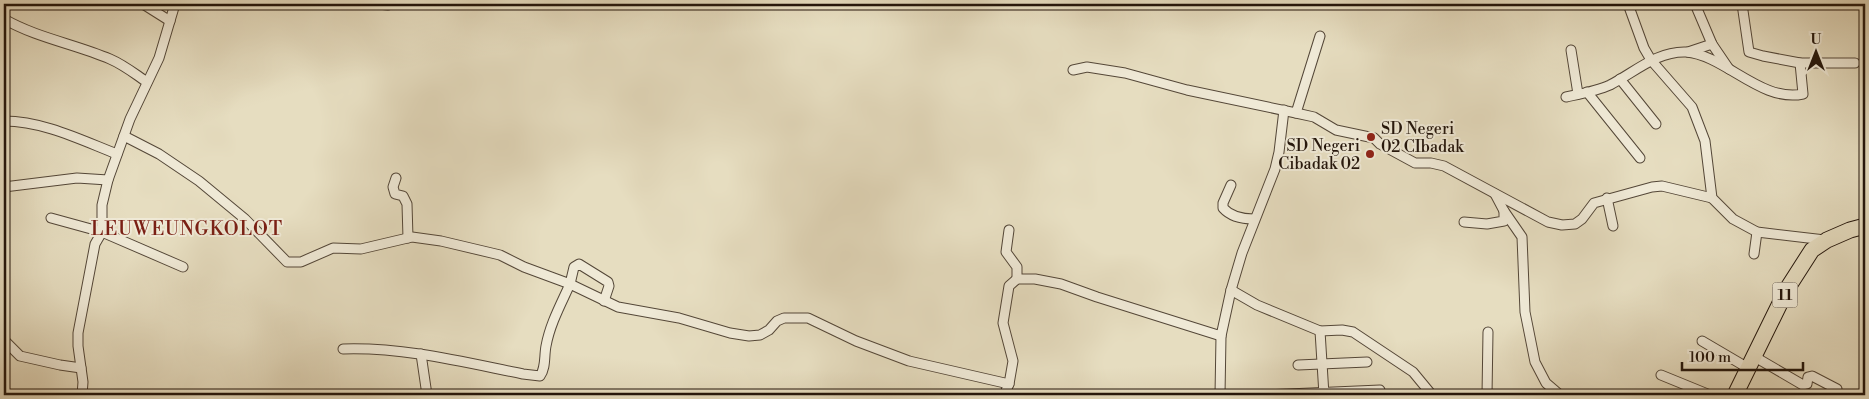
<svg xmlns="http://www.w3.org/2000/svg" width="1869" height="399" font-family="'Libre Bodoni',serif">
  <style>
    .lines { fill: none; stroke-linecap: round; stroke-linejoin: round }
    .minor-casing { stroke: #544738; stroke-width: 11 }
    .trunk-casing { stroke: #23150b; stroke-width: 17 }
    .minor { stroke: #efe9d6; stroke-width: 9 }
    .trunk { stroke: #e6ddc0; stroke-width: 15 }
    .poi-dot { fill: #8f2418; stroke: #efe9d6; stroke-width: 2 }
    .labels { text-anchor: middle; stroke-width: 4; stroke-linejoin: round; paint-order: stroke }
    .shield { fill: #efe9d6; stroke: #605548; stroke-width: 1 }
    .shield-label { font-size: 15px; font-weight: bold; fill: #23150b }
    .poi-label { font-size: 16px; fill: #23150b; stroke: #efe9d6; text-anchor: start }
    .quarter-label { font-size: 19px; letter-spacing: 1px; fill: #7a1f14; stroke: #efe9d6 }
  </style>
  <rect width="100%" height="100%" fill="#e6ddc0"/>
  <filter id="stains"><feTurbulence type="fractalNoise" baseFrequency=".004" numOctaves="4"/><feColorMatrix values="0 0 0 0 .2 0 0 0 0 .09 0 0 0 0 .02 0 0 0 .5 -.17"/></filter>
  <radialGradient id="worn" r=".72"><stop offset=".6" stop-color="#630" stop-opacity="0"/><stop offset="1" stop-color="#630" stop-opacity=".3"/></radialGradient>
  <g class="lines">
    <defs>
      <g id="minor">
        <polyline points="143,4 170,21"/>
        <polyline points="378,4 388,5"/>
        <polyline points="1628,4 1644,48 1651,60 1692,107 1705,141 1712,198 1733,219 1757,232 1825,240"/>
        <polyline points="1695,4 1712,44 1729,69"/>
        <polyline points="1742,4 1749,52 1763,56 1800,63 1855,63"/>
        <path d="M4 19C37 38 75 44 110 59 124 65 135 74 147 82"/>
        <polyline points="1571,50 1578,94"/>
        <polyline points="1688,52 1712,44"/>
        <polyline points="1073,70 1087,67 1125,73 1187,90 1296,113 1314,117 1336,130 1374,138 1380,144 1415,163 1431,163 1444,166 1548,222 1562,225 1575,224 1582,219 1594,203 1652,187 1662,186 1712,198"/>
        <polyline points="1620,79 1656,124"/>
        <polyline points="1587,92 1640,158"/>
        <path d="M1566 97C1580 94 1597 91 1610 85 1635 72 1657 51 1686 52 1725 55 1761 103 1803 94L1800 63"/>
        <polyline points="1296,113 1320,36"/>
        <path d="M4 121C43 121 81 140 117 154"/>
        <polyline points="124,136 159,154 199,181 245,219 287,262 301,262 333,248 361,249 412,237 441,241 500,255 524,267 570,284 574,267 579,264 608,282 609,286 604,301"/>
        <polyline points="396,178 393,187 395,194 403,196 407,204 408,238"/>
        <path d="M1231 185 1223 203V208C1231 217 1243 219 1254 219"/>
        <polyline points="4,187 77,178 108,180"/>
        <polyline points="1495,194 1504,211 1522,237 1525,312 1535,362 1546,383 1560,395"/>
        <polyline points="1607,198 1613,226"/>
        <polyline points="51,218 102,232 183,267"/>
        <polyline points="1464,222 1487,224 1504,221 1504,211"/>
        <polyline points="1009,230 1006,252 1017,267 1017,279"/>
        <polyline points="1754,254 1757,232"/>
        <polyline points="1231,290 1257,305 1320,331 1342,330 1353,332 1413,372 1432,395"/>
        <polyline points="1320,331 1324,395"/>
        <polyline points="4,340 20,356 60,365 81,368"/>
        <polyline points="1702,341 1748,368"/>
        <path d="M343 349C404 347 463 362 523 374L540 376C546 368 544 356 546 346 550 324 561 304 570 284L618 307 679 318 730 333 749 336 760 335 769 330 777 321 784 318H808L856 341 909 361 1009 384"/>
        <polyline points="421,354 427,395"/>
        <polyline points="1755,357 1803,385 1807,384 1808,377 1812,376 1837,389"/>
        <polyline points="1298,365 1367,362"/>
        <polyline points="1661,375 1710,395"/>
        <polyline points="82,395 83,382 78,346 78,333 95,244 102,232 102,205 108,180 130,119 159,58 175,4"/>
        <polyline points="1004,395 1009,384 1013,361 1003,323 1009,286 1017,279 1035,279 1061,284 1097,297 1221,336 1231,290 1242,253 1275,169 1279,152 1284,110"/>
        <polyline points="1220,395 1221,336"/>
        <polyline points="1265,395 1380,390"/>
        <polyline points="1487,395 1488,332"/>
      </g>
      <polyline id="trunk" points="1735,395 1787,289 1812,250 1827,240 1850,230 1865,226"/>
    </defs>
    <use href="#minor" class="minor-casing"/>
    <use href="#trunk" class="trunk-casing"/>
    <use href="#minor" class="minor"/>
    <use href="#trunk" class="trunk"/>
  </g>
  <g class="poi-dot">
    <circle cx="1371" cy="137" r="5"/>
    <circle cx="1370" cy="154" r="5"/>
  </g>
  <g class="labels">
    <rect class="shield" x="1772.5" y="282.5" width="25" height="25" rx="4"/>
    <g class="shield-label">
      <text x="1785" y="300">11</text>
    </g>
    <g class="poi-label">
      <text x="1381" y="134">SD Negeri<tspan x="1381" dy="18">02 CIbadak</tspan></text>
      <text x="1360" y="151" text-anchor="end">SD Negeri<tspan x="1360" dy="18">Cibadak 02</tspan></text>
    </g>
    <g class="quarter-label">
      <text x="187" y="235">LEUWEUNGKOLOT</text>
    </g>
  </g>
  <rect width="1869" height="399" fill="none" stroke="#e6ddc0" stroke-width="20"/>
  <rect x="5" y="5" width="1859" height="389" fill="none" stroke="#23150b" stroke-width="2.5"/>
  <rect x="10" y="10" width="1849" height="379" fill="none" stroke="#23150b"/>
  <g transform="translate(1816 52)" stroke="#efe9d6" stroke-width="4" paint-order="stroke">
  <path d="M0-4L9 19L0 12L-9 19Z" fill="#23150b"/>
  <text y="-8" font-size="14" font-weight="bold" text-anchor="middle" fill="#23150b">U</text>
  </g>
  <path d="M1682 362v8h121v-8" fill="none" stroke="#23150b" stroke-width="2.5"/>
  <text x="1689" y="362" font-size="15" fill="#23150b" stroke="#efe9d6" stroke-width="4" paint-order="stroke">100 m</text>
  <rect width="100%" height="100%" filter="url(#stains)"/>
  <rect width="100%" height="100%" fill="url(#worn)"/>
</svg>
